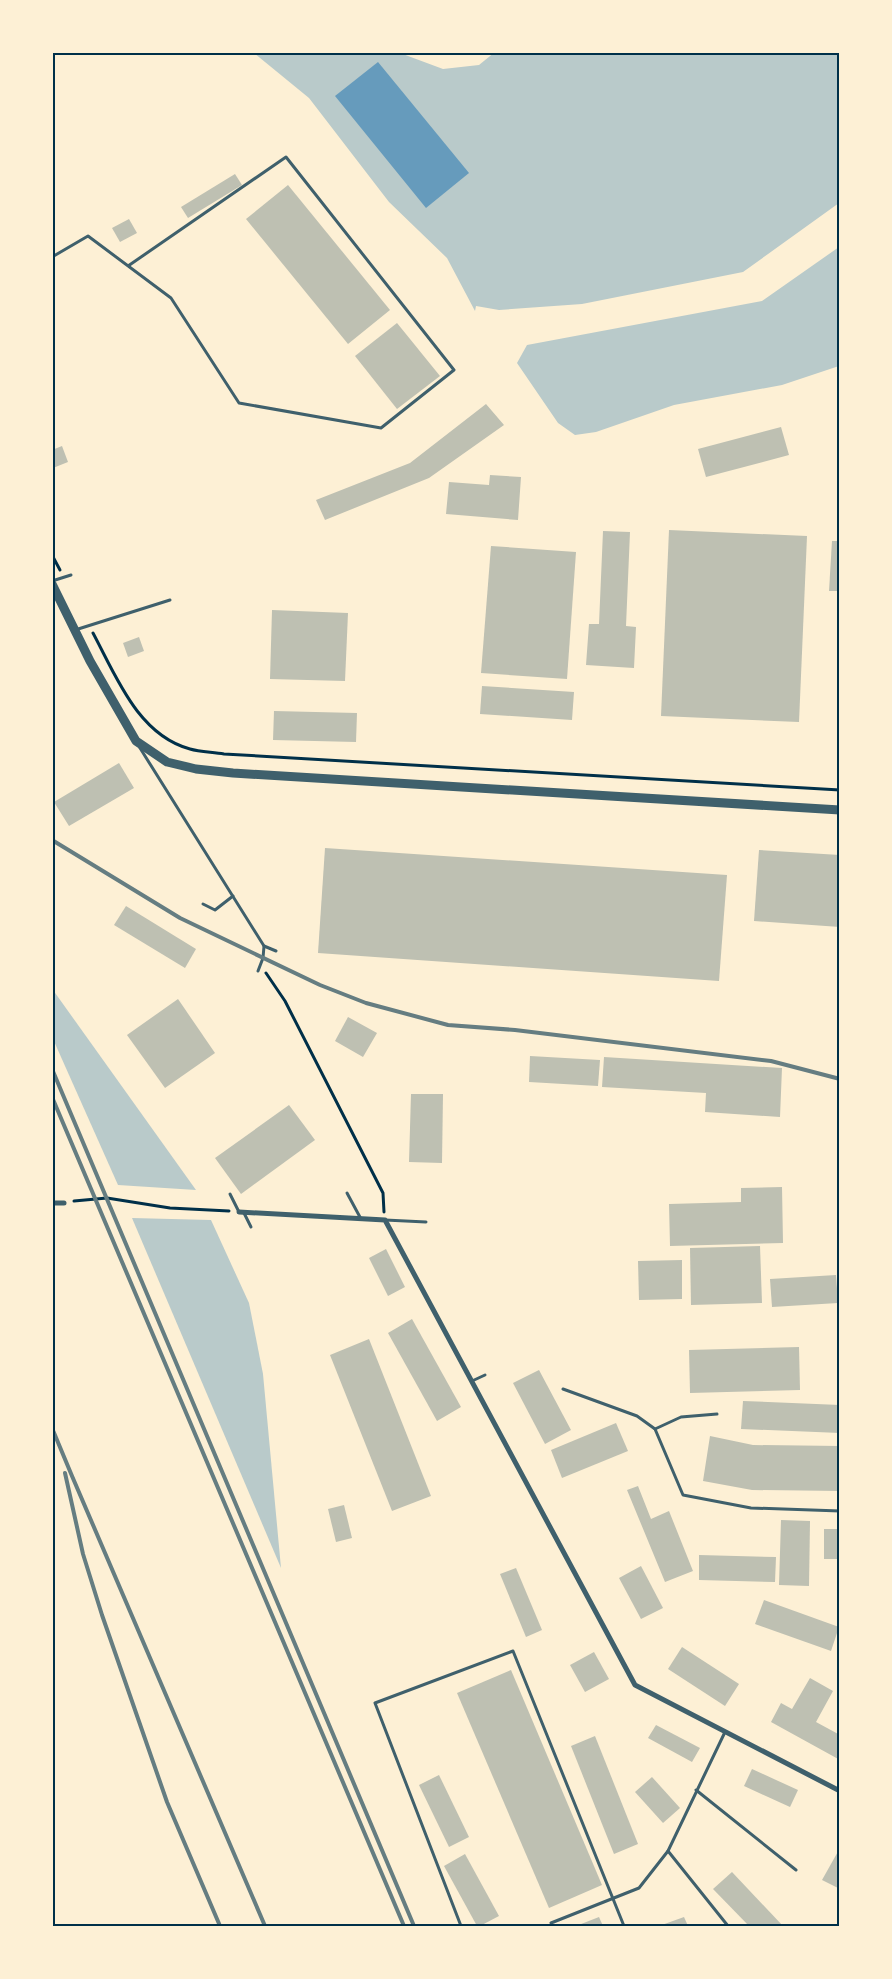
<svg xmlns="http://www.w3.org/2000/svg" width="892" height="1979" font-family="Overpass,sans-serif">
  <style>
    .green { fill: #b9caca }
    .water { fill: #669bbc }
    .building { fill: #bec0b2 }
    .lines { fill: none; stroke-linecap: round; stroke-linejoin: round }
    .path { stroke: #003049; stroke-width: 3 }
    .service { stroke: #3f606c; stroke-width: 3 }
    .minor { stroke: #3f606c; stroke-width: 5 }
    .tertiary { stroke: #3f606c; stroke-width: 9 }
    .rail { stroke: #657d81; stroke-width: 4 }
    .neatline { fill: none; stroke: #003049; stroke-width: 2 }
  </style>
  <rect width="100%" height="100%" fill="#fdf0d5"/>
  <g class="green">
    <polygon points="495,52 839,53 839,203 743,272 582,304 499,310 476,306 475,311 447,258 389,202 309,98 254,53 400,53 443,69 479,65"/>
    <polygon points="839,247 839,366 782,385 674,405 596,432 575,435 558,423 517,363 527,345 762,301"/>
    <polygon points="53,990 196,1190 118,1185 53,1039"/>
    <polygon points="132,1218 211,1220 249,1303 263,1374 281,1568"/>
  </g>
  <polygon class="water" points="378,62 469,173 426,208 335,96"/>
  <g class="building">
    <polygon points="235,174 242,185 188,218 181,207"/>
    <polygon points="288,185 390,310 348,344 246,219"/>
    <polygon points="129,219 137,233 120,242 112,228"/>
    <polygon points="397,323 440,376 397,409 355,356"/>
    <polygon points="486,404 504,425 429,478 325,520 316,500 410,463"/>
    <polygon points="781,427 789,455 706,477 698,449"/>
    <polygon points="62,446 68,462 53,468 52,450"/>
    <polygon points="490,475 521,477 518,520 446,514 449,482 489,485"/>
    <polygon points="669,530 807,536 799,722 661,716"/>
    <polygon points="603,531 630,532 626,626 636,627 634,668 586,665 589,624 599,624"/>
    <polygon points="832,541 840,541 840,591 829,591"/>
    <polygon points="491,546 576,552 567,679 481,673"/>
    <polygon points="272,610 348,613 345,681 270,679"/>
    <polygon points="139,637 144,651 128,657 123,643"/>
    <polygon points="482,686 574,692 572,720 480,714"/>
    <polygon points="274,711 357,713 356,742 273,740"/>
    <polygon points="119,763 134,788 69,826 54,802"/>
    <polygon points="325,848 727,875 719,981 318,953"/>
    <polygon points="759,850 840,855 840,927 754,921"/>
    <polygon points="126,906 196,949 185,968 114,925"/>
    <polygon points="178,999 215,1053 165,1088 127,1035"/>
    <polygon points="348,1017 377,1033 363,1057 335,1041"/>
    <polygon points="530,1056 600,1060 598,1086 529,1082"/>
    <polygon points="604,1057 782,1068 780,1117 705,1112 706,1093 602,1087"/>
    <polygon points="411,1094 443,1094 442,1163 409,1162"/>
    <polygon points="289,1105 315,1140 241,1194 215,1158"/>
    <polygon points="782,1187 783,1243 670,1246 669,1204 741,1202 741,1188"/>
    <polygon points="760,1246 762,1303 691,1305 690,1248"/>
    <polygon points="386,1249 405,1287 388,1296 369,1258"/>
    <polygon points="682,1260 682,1299 639,1300 638,1261"/>
    <polygon points="836,1275 838,1303 772,1307 770,1279"/>
    <polygon points="412,1319 461,1407 437,1421 388,1333"/>
    <polygon points="369,1339 431,1496 392,1511 330,1355"/>
    <polygon points="799,1347 800,1390 690,1393 689,1350"/>
    <polygon points="539,1370 571,1430 545,1444 513,1383"/>
    <polygon points="743,1401 840,1405 840,1433 741,1429"/>
    <polygon points="616,1423 628,1451 562,1478 551,1450"/>
    <polygon points="710,1436 753,1445 840,1446 840,1491 752,1490 703,1481"/>
    <polygon points="638,1486 651,1519 669,1511 693,1571 665,1582 627,1490"/>
    <polygon points="344,1505 352,1538 336,1542 328,1509"/>
    <polygon points="781,1520 810,1521 809,1586 779,1585"/>
    <rect x="824" y="1529" width="16" height="30"/>
    <polygon points="699,1555 776,1557 775,1582 699,1580"/>
    <polygon points="641,1566 663,1608 641,1619 619,1578"/>
    <polygon points="516,1568 542,1630 526,1637 500,1574"/>
    <polygon points="764,1600 839,1627 831,1651 755,1624"/>
    <polygon points="682,1647 739,1684 725,1706 668,1669"/>
    <polygon points="594,1652 609,1679 585,1692 570,1665"/>
    <polygon points="511,1670 602,1885 549,1908 457,1693"/>
    <polygon points="810,1678 833,1691 816,1722 840,1735 840,1760 771,1722 781,1703 792,1709"/>
    <polygon points="656,1725 700,1748 692,1762 648,1738"/>
    <polygon points="595,1736 638,1844 614,1854 571,1746"/>
    <polygon points="752,1769 798,1790 790,1807 744,1786"/>
    <polygon points="439,1775 469,1837 449,1847 419,1785"/>
    <polygon points="652,1777 680,1808 663,1823 635,1792"/>
    <polygon points="840,1848 840,1889 822,1880"/>
    <polygon points="465,1854 499,1916 480,1926 477,1926 444,1866"/>
    <polygon points="732,1872 783,1926 749,1926 713,1889"/>
    <polygon points="599,1917 603,1926 576,1926"/>
    <polygon points="684,1917 688,1926 659,1926"/>
  </g>
  <g class="lines">
    <g class="path">
      <polyline points="52,555 60,570"/>
      <path d="M93 633C116 676 138 735 190 749 200 752 213 752 224 754L840 790"/>
      <polyline points="266,973 285,1001 383,1193 384,1212"/>
      <polyline points="74,1201 107,1198 170,1208 229,1211"/>
    </g>
    <g class="service">
      <polyline points="52,257 88,236 171,298 239,403 381,428 454,370 286,157 128,266"/>
      <polyline points="52,581 71,575"/>
      <polyline points="75,630 170,600"/>
      <polyline points="140,748 264,946 276,951"/>
      <polyline points="203,904 215,910 233,896"/>
      <polyline points="258,971 263,958 264,946"/>
      <polyline points="347,1193 361,1219"/>
      <polyline points="230,1194 239,1212"/>
      <polyline points="244,1213 251,1227"/>
      <polyline points="385,1220 426,1222"/>
      <polyline points="472,1381 485,1375"/>
      <polyline points="563,1389 637,1416 655,1429 683,1495 751,1508 840,1511"/>
      <polyline points="655,1429 681,1417 717,1414"/>
      <polyline points="696,1790 796,1870"/>
      <polyline points="668,1851 728,1926"/>
      <polyline points="551,1923 639,1888 668,1851 725,1732"/>
      <polyline points="461,1926 375,1703 513,1651 624,1926"/>
    </g>
    <g class="minor">
      <polyline points="52,1203 64,1203"/>
      <polyline points="239,1212 385,1220 635,1685 840,1791"/>
    </g>
    <polyline class="tertiary" points="52,584 90,661 136,741 167,762 196,769 233,773 840,810"/>
    <g class="rail">
      <polyline points="52,840 180,918 320,985 366,1003 448,1025 515,1030 771,1061 840,1079"/>
      <polyline points="52,1069 414,1926"/>
      <polyline points="52,1097 404,1926"/>
      <polyline points="52,1428 72,1476 265,1926"/>
      <polyline points="65,1473 83,1554 102,1615 167,1802 220,1926"/>
    </g>
  </g>
  <rect width="892" height="1979" fill="none" stroke="#fdf0d5" stroke-width="108"/>
  <rect x="54" y="54" width="784" height="1871" class="neatline"/>
</svg>
